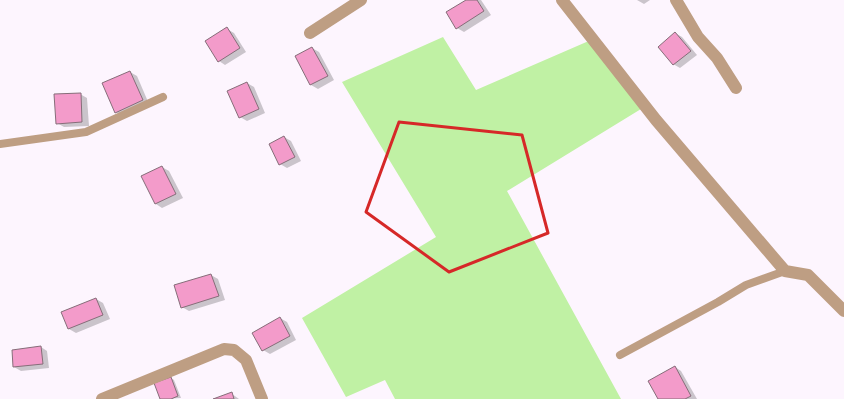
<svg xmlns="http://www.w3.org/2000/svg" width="844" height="399" font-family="'Zilla Slab',serif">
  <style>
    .green { fill: #c0f1a4 }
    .shadow { fill: #0003 }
    .building { fill: #f39bca; stroke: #866d79 }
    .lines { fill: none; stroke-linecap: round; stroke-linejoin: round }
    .service { stroke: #be9e83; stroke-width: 8 }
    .minor { stroke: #be9e83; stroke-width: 12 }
    .marked { fill: none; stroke: #d62828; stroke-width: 3; stroke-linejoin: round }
  </style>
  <rect width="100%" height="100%" fill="#fdf5fe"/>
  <polygon class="green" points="443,37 476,90 591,40 641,109 507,191 621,399 395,399 385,380 346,397 302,318 436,237 342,82"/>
  <g class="shadow">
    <polygon points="468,0 481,0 491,15 464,32 457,28"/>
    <polygon points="637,0 650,0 644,4"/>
    <polygon points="227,29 234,33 246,52 225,65 219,61"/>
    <polygon points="675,33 682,37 697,55 680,68 673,64"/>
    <polygon points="312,48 319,52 334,80 318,89 311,85 296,57"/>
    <polygon points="130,72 137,76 149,104 122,116 116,112"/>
    <polygon points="247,83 254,87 265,113 247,121 240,117"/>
    <polygon points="80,94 87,98 89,126 64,127 57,123"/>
    <polygon points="284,137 291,141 301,161 287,168 280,164"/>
    <polygon points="162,167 169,171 183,198 162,208 156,204 142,176"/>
    <polygon points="211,275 218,279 225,300 189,311 182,307 176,286"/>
    <polygon points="96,299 103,303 110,319 76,333 69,329 63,312"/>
    <polygon points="280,318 287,322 296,340 270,354 263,350"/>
    <polygon points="41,347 47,351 49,368 21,371 14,367"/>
    <polygon points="675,367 681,371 697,399 659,399"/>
    <polygon points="171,378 174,380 181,398 161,399"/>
    <polygon points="232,394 239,399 216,399"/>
  </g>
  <g class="building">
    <polygon points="466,0 477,0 484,11 456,29 446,12"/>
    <polygon points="227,27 240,48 218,62 205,41"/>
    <polygon points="675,32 691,51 673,65 658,47"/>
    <polygon points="312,47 328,76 310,85 295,56"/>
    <polygon points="130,71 143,100 115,113 102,83"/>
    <polygon points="247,82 259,109 239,118 227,91"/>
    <polygon points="81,93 82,122 56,124 54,94"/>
    <polygon points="284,136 295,157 279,165 269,144"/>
    <polygon points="162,166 176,194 155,204 141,176"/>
    <polygon points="211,274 219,296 181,308 174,285"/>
    <polygon points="96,298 103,315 68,329 61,312"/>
    <polygon points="280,317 290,336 262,351 252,333"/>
    <polygon points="41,346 43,364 13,367 12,350"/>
    <polygon points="675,366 691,396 685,399 658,399 648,381"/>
    <polygon points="171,377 178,396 171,399 160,399 154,383"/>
    <polygon points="232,392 234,399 213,399"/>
  </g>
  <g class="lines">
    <g class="service">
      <polyline points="0,144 86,132 163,97"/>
      <polyline points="620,355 718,302 746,285 785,271"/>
    </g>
    <g class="minor">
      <polyline points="562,0 656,120 785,271 808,275 844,311"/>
      <polyline points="676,0 698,37 717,58 736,88"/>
      <polyline points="310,33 361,0"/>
      <polyline points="102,399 224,349 234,350 246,360 262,399"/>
    </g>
  </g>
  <path class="marked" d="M399 122 522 135 548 233 449 272 366 212Z"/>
</svg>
